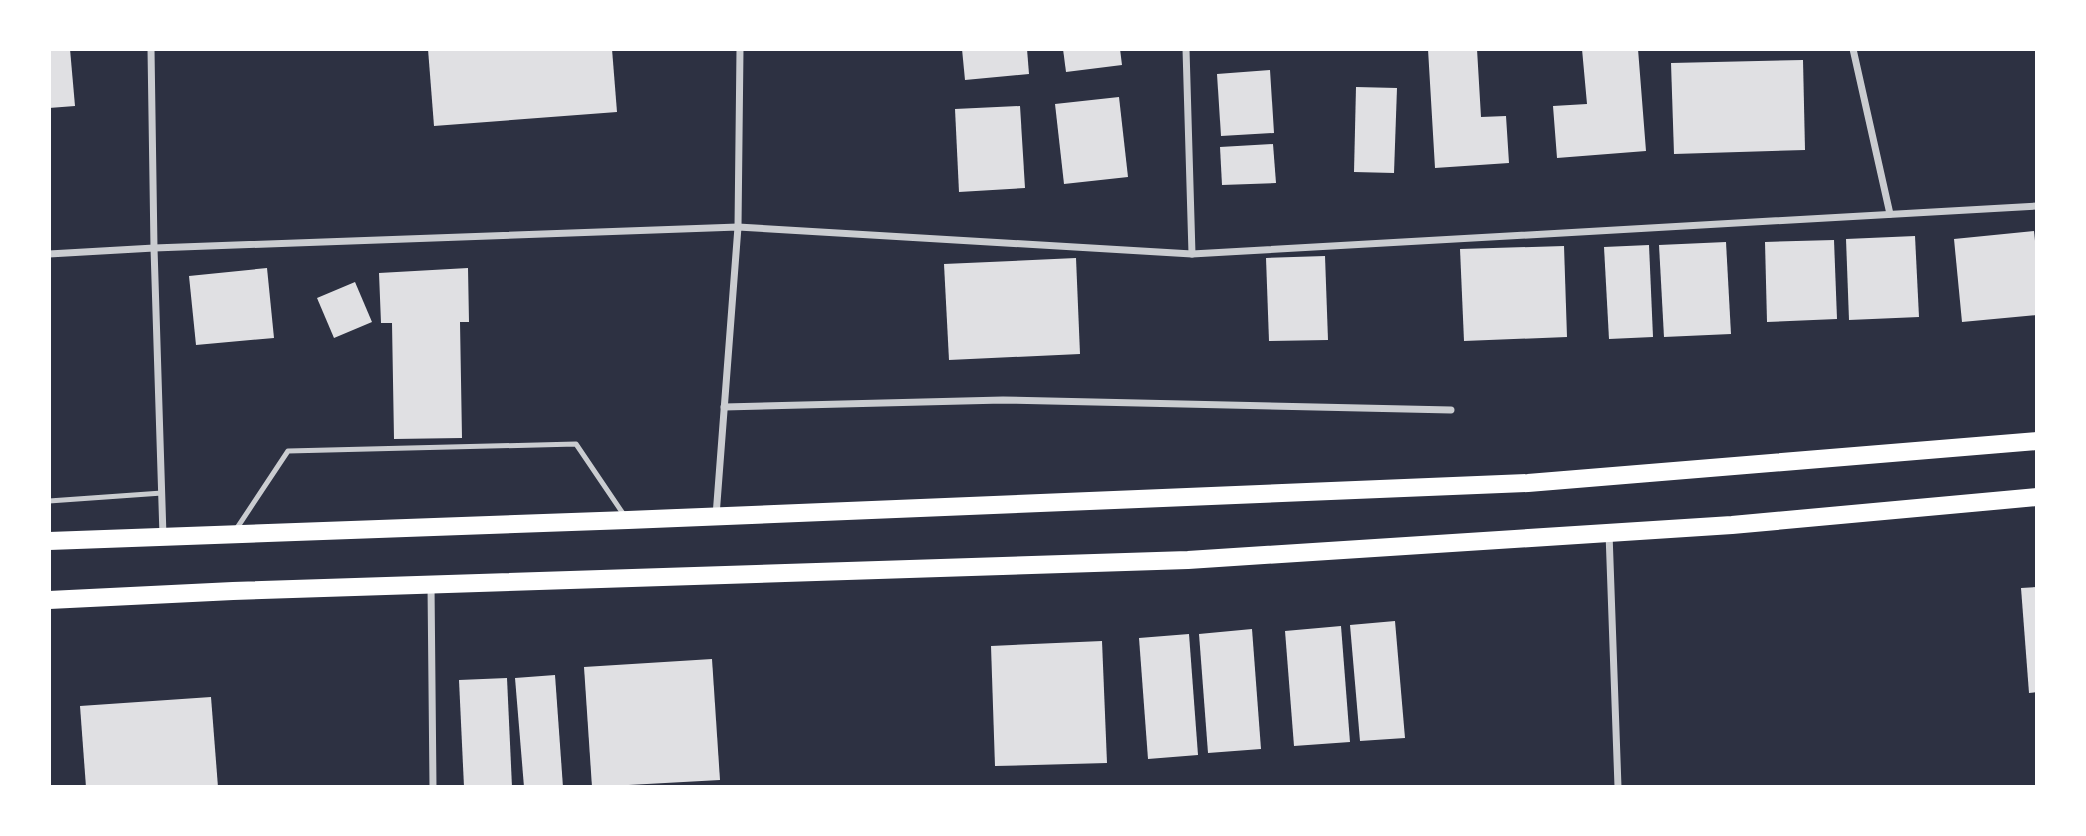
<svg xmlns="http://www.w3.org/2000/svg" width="2086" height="836" font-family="'Work Sans',sans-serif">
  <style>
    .building { fill: #e0e0e3 }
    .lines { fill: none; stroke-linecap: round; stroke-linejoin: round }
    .service { stroke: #caccd0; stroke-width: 5 }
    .minor { stroke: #caccd0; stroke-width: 7 }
    .primary { stroke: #fff; stroke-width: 18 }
  </style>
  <rect width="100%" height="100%" fill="#2d3142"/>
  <g class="building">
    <polygon points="49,49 70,49 75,106 49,108"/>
    <polygon points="428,49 612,49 617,112 434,126"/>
    <polygon points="962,49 1027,49 1029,74 965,80"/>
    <polygon points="1063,49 1120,49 1122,65 1066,72"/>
    <polygon points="1428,49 1477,49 1481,117 1506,116 1509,163 1435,168"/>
    <polygon points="1582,49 1638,49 1646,151 1557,158 1553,106 1587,104"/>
    <polygon points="1803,60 1805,150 1674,154 1671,63"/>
    <polygon points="1270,70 1274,133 1221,136 1217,74"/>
    <polygon points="1356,87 1397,88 1394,173 1354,172"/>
    <polygon points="1119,97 1128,177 1064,184 1055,104"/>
    <polygon points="1020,106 1025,188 959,192 955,109"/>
    <polygon points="1273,144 1276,183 1222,185 1220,147"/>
    <polygon points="2034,231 2037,260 2037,315 1962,322 1954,239"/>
    <polygon points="1915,236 1919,317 1849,320 1846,239"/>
    <polygon points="1834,240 1837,319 1767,322 1765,242"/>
    <polygon points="1726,242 1731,334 1664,337 1659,245"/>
    <polygon points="1649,245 1653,337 1609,339 1604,247"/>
    <polygon points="1564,246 1567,337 1464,341 1460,249"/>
    <polygon points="1325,256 1328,340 1269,341 1266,258"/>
    <polygon points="1076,258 1080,354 949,360 944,264"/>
    <polygon points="267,268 274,338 196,345 189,276"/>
    <polygon points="468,268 469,322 460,322 462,438 394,439 392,323 381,323 379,273"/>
    <polygon points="355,282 372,322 334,338 317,298"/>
    <polygon points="2037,587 2037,692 2029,693 2021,588"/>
    <polygon points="1395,621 1405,738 1360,741 1350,625"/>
    <polygon points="1341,626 1350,742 1294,746 1285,631"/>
    <polygon points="1252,629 1261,749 1208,753 1199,634"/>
    <polygon points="1189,634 1198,755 1148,759 1139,638"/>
    <polygon points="1102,641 1107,763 995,766 991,646"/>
    <polygon points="712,659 720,780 592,787 584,667"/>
    <polygon points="555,675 563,787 524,787 515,678"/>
    <polygon points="507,678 512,787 464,787 459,680"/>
    <polygon points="211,697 218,787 86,787 80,706"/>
  </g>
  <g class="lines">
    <g class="service">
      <polyline points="49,501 162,493"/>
      <polyline points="235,531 288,451 576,444 624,515"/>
    </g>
    <g class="minor">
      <polyline points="151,49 154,248 163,536"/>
      <polyline points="1186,49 1192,254"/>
      <polyline points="1853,49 1890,214"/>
      <polyline points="49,254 154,248 738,227 1192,254 2037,206"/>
      <polyline points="724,407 1003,400 1451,410"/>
      <polyline points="716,516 738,227 740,49"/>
      <polyline points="1609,533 1618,787"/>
      <polyline points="431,585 433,787"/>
    </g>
    <g class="primary">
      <polyline points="49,541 628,520 1528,483 2037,441"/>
      <polyline points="49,600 233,591 1188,560 1732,525 2037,497"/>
    </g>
  </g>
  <rect width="2086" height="836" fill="none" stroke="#ffffff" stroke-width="102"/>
</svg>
